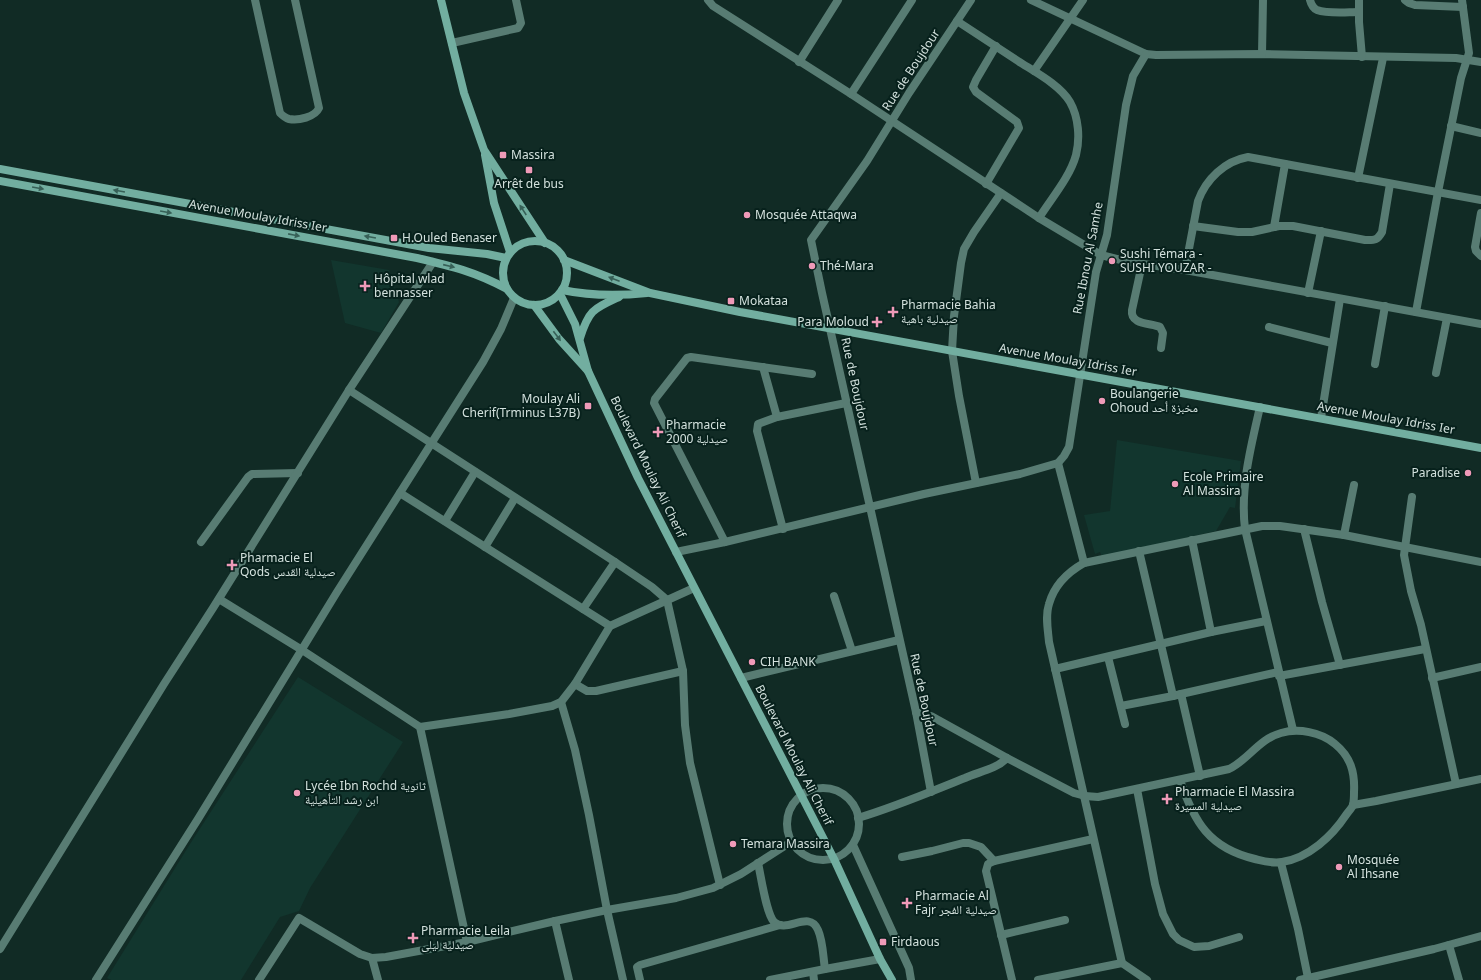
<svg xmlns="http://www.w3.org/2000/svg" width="1481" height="980" font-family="'Noto Sans','Noto Naskh Arabic',sans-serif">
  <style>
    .built { fill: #12362e }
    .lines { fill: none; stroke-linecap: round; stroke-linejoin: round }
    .minor { stroke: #587c73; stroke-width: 8 }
    .secondary { stroke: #72aea0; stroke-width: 8 }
    .oneway { fill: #376057 }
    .poi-dot { fill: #ef9ab8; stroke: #07211c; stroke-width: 1.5 }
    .labels { text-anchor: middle; stroke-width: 4; stroke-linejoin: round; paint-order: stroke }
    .street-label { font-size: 12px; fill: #d3e1dd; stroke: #07211c }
    .poi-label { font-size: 12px; fill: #d3e1dd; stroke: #07211c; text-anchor: start }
  </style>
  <rect width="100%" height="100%" fill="#112b25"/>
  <g class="built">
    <polygon points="331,260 389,270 399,302 381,333 345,323"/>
    <polygon points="1117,440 1241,461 1235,508 1230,507 1216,531 1102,557 1100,552 1095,554 1084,515 1110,511"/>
    <polygon points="298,677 403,742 310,888 299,911 280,917 241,980 111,980 107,978 190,844"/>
  </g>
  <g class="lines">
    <g class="minor">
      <path d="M255 0 280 113C283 116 285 118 289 119 298 121 315 117 319 108L295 0"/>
      <polyline points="708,0 713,6 851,94 1039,218 1101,255 1129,262 1185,270 1481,324"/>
      <polyline points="1031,0 1146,54 1156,55 1262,54 1456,58 1481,62"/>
      <path d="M1310 0C1311 4 1313 8 1317 10 1328 14 1347 12 1359 12"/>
      <polyline points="1359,0 1359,22 1362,57"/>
      <polyline points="1405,0 1409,3 1415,5 1463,7"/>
      <path d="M957 21C978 35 998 48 1018 61 1035 72 1060 85 1070 102 1079 118 1080 139 1076 155 1070 177 1051 199 1039 218"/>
      <polyline points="452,43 518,28 521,23 516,0"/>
      <polyline points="1262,54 1263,0"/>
      <polyline points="799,62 838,0"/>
      <polyline points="1034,71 1083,0"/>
      <polyline points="851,94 912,0"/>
      <polyline points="1451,126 1481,133"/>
      <polyline points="1358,178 1383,58"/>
      <polyline points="986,184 1019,128 1017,122 976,92 973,87 976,80 996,46"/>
      <polyline points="1481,213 1475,247 1476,251 1481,256"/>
      <path d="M1193 226 1238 232H1252L1279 226H1293L1365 240C1374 240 1377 241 1382 232L1390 184"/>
      <polyline points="1274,227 1285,164"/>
      <path d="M1142 264 1132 310C1130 325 1151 323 1160 327L1163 333 1161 348"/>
      <path d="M1185 270 1198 201C1206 179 1225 161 1248 157L1481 200"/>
      <polyline points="1308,293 1321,231"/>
      <polyline points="1416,312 1438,192 1461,78 1469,53 1462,0"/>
      <polyline points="1269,327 1332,343"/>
      <polyline points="1375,364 1385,306"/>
      <polyline points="763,367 777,417"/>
      <polyline points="1436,373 1447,318"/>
      <polyline points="349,390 612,560 652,587 667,600 683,671 685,725 690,763 720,885"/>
      <path d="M1260 407C1251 446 1240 488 1245 529L1293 730"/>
      <polyline points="1321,418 1340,299"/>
      <polyline points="1058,463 1084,563"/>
      <polyline points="976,483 959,396 952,351 954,316 961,263 964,249 974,232 1001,193"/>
      <polyline points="400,493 610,626"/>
      <polyline points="1412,497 1404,555 1411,591 1421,625 1456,784"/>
      <polyline points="445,521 475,472"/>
      <polyline points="783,529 757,431 758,424 777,417 846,403"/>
      <polyline points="1304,529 1322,602 1340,665"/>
      <polyline points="1344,535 1354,485"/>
      <polyline points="1192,540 1211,632"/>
      <polyline points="201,542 248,477 252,474 298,473"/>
      <polyline points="725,542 654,403 655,399 687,358 691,357 812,374"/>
      <polyline points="485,547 515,498"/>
      <polyline points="1139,551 1173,696 1181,694 1200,776"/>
      <polyline points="676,552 725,542 924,494 1020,474 1058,463 1064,456 1069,447 1096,272 1107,235 1126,105 1133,76 1146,54"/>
      <polyline points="834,596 852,651"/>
      <polyline points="219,599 302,650 420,727 467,942"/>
      <polyline points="583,609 615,562"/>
      <polyline points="1108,657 1125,724"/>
      <polyline points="1055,669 1211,632 1266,621"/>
      <polyline points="1279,676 1425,649"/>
      <polyline points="741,678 899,640"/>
      <polyline points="1432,678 1481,667"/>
      <polyline points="575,684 587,691 596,691 683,671"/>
      <polyline points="1181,694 1278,672"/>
      <polyline points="561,702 575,750 589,815 607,910 623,980"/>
      <polyline points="1121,706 1173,696"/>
      <path d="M916 712 931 716 1007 758 1074 793 1085 796 1098 797 1229 769C1248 760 1259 739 1281 733 1298 728 1321 732 1335 744 1351 757 1355 773 1354 792 1354 796 1354 801 1353 805 1352 808 1348 812 1346 815 1332 836 1309 858 1282 862 1273 864 1263 861 1255 859 1209 848 1194 822 1180 780"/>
      <polyline points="420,727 509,714 552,706 561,702 575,684 610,626 694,588"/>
      <circle cx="823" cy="824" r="36"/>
      <polyline points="1137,789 1155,884 1163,914 1173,934 1179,940 1194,947 1209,946 1239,937"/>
      <polyline points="931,792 916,712 822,293 811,240 867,161 909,93 971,0"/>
      <polyline points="1353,805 1376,801 1481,779"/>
      <path d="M858 818C895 807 930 792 965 778 978 772 997 769 1007 758"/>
      <polyline points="853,845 909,968 911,980"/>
      <polyline points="902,857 932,851 963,843 969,843 981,847 994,861"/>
      <path d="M758 863C761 876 766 913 774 922 787 934 809 909 818 930 823 941 823 956 825 969L770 980"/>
      <polyline points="1281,863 1298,929 1308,978"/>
      <polyline points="555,921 569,980"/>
      <polyline points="1001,935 1065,920"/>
      <polyline points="1449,945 1459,980"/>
      <polyline points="0,949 164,684 213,608 349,390 433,262"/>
      <polyline points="372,958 378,980"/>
      <polyline points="825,969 880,959"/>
      <polyline points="813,972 814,980"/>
      <polyline points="96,980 198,819 337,592 483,362 501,329 514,298"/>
      <polyline points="259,980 299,918 360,954 372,958 386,957 467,942 555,921 607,910 676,898 713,888 741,874 791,842"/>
      <polyline points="640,980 637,967 640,965 780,925"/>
      <polyline points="1012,980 986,871 988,864 994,861 1093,839"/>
      <polyline points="1038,980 1122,963"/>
      <path d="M1147 980 1122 963 1049 642C1048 630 1045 616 1049 604 1054 586 1068 572 1084 563L1262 526H1280L1344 535 1481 562"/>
      <polyline points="1300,980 1434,949 1481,936"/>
    </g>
    <g class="secondary">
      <polyline points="441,0 464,93 484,150 545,243"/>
      <polyline points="485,155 494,203 510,252"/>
      <polyline points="0,169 429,248 487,254 506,258"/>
      <path d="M0 181 417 258C451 266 476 272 507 289"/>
      <circle cx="535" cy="273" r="32"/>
      <polyline points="564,260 650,293 740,312 1481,448"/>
      <path d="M562 290C591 296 618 296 647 293"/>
      <polyline points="560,294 575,324 588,371 638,478 834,859 880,959 892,980"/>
      <polyline points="534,305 559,339 588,371"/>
      <path d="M580 338C589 310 593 309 619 297"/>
    </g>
  </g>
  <defs><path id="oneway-solid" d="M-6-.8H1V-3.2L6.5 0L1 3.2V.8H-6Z"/></defs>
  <g class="oneway">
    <use href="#oneway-solid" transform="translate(38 188) rotate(10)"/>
    <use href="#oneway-solid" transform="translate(119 191) rotate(-170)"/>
    <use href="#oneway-solid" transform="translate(523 210) rotate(-123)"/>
    <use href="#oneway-solid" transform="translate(166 212) rotate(10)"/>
    <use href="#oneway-solid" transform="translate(294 235) rotate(11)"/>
    <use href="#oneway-solid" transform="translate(370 237) rotate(-170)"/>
    <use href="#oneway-solid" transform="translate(449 266) rotate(13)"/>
    <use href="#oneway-solid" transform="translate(614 279) rotate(-159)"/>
    <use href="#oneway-solid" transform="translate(557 336) rotate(53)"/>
  </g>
  <g class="poi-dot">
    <rect x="499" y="151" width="8" height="8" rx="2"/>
    <rect x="525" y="166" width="8" height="8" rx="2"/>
    <circle cx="747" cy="215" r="4"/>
    <rect x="390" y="234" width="8" height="8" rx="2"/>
    <circle cx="1112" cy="261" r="4"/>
    <circle cx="812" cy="266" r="4"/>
    <path d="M363 280h4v4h4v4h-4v4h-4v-4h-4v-4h4z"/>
    <rect x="727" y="297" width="8" height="8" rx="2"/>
    <path d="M891 306h4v4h4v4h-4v4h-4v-4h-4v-4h4z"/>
    <path d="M875 316h4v4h4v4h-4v4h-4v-4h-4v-4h4z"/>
    <circle cx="1102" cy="401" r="4"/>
    <rect x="584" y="402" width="8" height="8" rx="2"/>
    <path d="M656 426h4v4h4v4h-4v4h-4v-4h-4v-4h4z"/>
    <circle cx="1468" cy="473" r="4"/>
    <circle cx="1175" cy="484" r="4"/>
    <path d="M230 559h4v4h4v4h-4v4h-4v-4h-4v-4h4z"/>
    <circle cx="752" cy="662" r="4"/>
    <circle cx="297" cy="793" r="4"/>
    <path d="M1165 793h4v4h4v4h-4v4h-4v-4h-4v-4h4z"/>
    <circle cx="733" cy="844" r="4"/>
    <circle cx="1339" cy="867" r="4"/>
    <path d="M905 897h4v4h4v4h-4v4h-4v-4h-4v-4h4z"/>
    <path d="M411 932h4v4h4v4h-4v4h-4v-4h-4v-4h4z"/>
    <rect x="879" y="938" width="8" height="8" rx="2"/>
  </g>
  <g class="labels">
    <g class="street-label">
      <text transform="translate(911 70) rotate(-57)" y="4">Rue de Boujdour</text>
      <text transform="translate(258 216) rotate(10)" y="4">Avenue Moulay Idriss Ier</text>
      <text transform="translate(1088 258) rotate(-79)" y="4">Rue Ibnou Al Samhe</text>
      <text transform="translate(1068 360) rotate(10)" y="4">Avenue Moulay Idriss Ier</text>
      <text transform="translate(855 384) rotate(78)" y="4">Rue de Boujdour</text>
      <text transform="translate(1386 418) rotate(10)" y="4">Avenue Moulay Idriss Ier</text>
      <text transform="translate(648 467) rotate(64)" y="4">Boulevard Moulay Ali Cherif</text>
      <text transform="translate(924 700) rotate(78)" y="4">Rue de Boujdour</text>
      <text transform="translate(794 755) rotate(63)" y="4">Boulevard Moulay Ali Cherif</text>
    </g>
    <g class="poi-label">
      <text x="511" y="159">Massira</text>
      <text x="529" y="188" text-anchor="middle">Arrêt de bus</text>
      <text x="755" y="219">Mosquée Attaqwa</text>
      <text x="402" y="242">H.Ouled Benaser</text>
      <text x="1120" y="258">Sushi Témara -<tspan x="1120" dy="14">SUSHI YOUZAR -</tspan></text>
      <text x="820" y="270">Thé-Mara</text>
      <text x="374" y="283">Hôpital wlad<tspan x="374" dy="14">bennasser</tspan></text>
      <text x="739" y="305">Mokataa</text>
      <text x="901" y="309">Pharmacie Bahia<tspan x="901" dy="14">صيدلية باهية</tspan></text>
      <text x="869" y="326" text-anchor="end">Para Moloud</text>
      <text x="1110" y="398">Boulangerie<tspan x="1110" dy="14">Ohoud مخبزة أحد</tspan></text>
      <text x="580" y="403" text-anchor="end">Moulay Ali<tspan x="580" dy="14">Cherif(Trminus L37B)</tspan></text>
      <text x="666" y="429">Pharmacie<tspan x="666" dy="14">2000 صيدلية</tspan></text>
      <text x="1460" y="477" text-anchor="end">Paradise</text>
      <text x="1183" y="481">Ecole Primaire<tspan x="1183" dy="14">Al Massira</tspan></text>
      <text x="240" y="562">Pharmacie El<tspan x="240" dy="14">Qods صيدلية القدس</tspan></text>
      <text x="760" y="666">CIH BANK</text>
      <text x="305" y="790">Lycée Ibn Rochd ثانوية<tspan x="305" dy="14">ابن رشد التأهيلية</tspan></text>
      <text x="1175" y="796">Pharmacie El Massira<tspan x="1175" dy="14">صيدلية المسيرة</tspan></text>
      <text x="741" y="848">Temara Massira</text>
      <text x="1347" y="864">Mosquée<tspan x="1347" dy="14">Al Ihsane</tspan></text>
      <text x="915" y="900">Pharmacie Al<tspan x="915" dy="14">Fajr صيدلية الفجر</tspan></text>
      <text x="421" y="935">Pharmacie Leila<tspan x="421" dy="14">صيدلية ليلى</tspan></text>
      <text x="891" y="946">Firdaous</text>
    </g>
  </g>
</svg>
